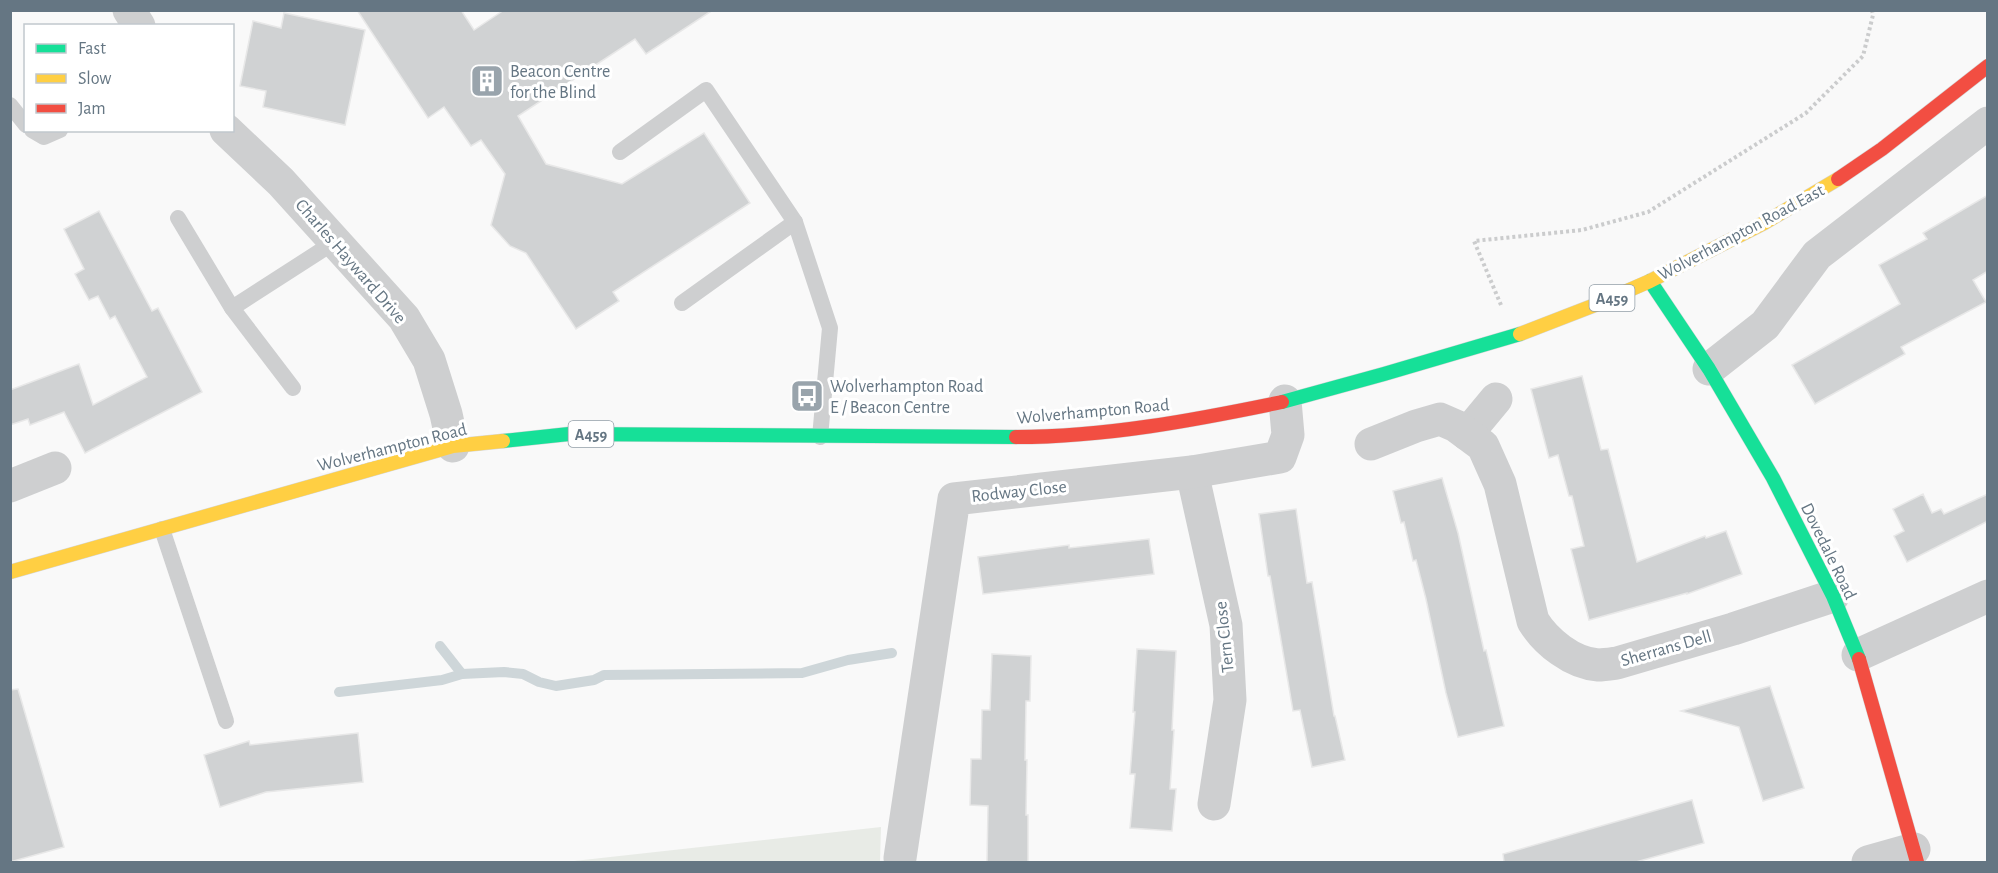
<svg xmlns="http://www.w3.org/2000/svg" width="1998" height="873" font-family="'Alegreya Sans',sans-serif">
  <style>
    .green { fill: #e8ebe6 }
    .lines { fill: none; stroke-linecap: round; stroke-linejoin: round }
    .stream { stroke: #ced6d9; stroke-width: 10 }
    .building { fill: #d0d2d3; stroke: #e8e8e8; stroke-width: 1.5 }
    .fast-casing { stroke: #d5d6d7; stroke-width: 15 }
    .slow-casing { stroke: #d5d6d7; stroke-width: 15 }
    .jam-casing { stroke: #d5d6d7; stroke-width: 15 }
    .path { stroke: #cbcccd; stroke-width: 4; stroke-dasharray: 3 3; stroke-linecap: butt }
    .lane { stroke: #cecfd0; stroke-width: 16 }
    .street { stroke: #cecfd0; stroke-width: 33 }
    .fast { stroke: #16e098; stroke-width: 14 }
    .slow { stroke: #ffcf43; stroke-width: 14 }
    .jam { stroke: #f24e42; stroke-width: 14 }
    .labels { text-anchor: middle; stroke-width: 6; stroke-linejoin: round; paint-order: stroke }
    .shield { fill: #fff; stroke: #939fa8; stroke-width: 1.5 }
    .shield-label { font-size: 16px; font-weight: bold; fill: #657683 }
    .poi-label { font-size: 18px; fill: #657683; stroke: #fff; text-anchor: start }
    .street-label { font-size: 18px; fill: #657683; stroke: #fff }
  </style>
  <rect width="100%" height="100%" fill="#f9f9f9"/>
  <polygon class="green" points="881,827 880,862 565,862"/>
  <g class="lines">
    <g class="stream">
      <polyline points="440,646 462,674"/>
      <polyline points="339,692 442,680 462,674 504,672 523,674 539,682 556,686 594,680 604,675 802,673 848,660 892,653"/>
    </g>
  </g>
  <g class="building">
    <polygon points="357,10 461,10 474,30 504,10 713,10 646,54 635,39 518,116 546,164 622,184 704,133 750,203 613,292 619,301 576,329 526,253 510,246 491,225 505,174 481,140 471,146 444,107 428,118"/>
    <polygon points="284,13 365,30 345,125 263,107 266,91 240,86 253,21 281,28"/>
    <polygon points="1988,195 1988,271 1973,280 1986,302 1901,347 1905,354 1815,404 1792,365 1900,304 1879,265 1927,239 1923,233"/>
    <polygon points="99,211 152,311 158,308 202,392 85,453 64,412 30,425 28,419 10,425 10,390 79,364 93,405 147,377 115,316 110,319 98,296 89,300 75,274 84,269 64,229"/>
    <polygon points="1582,376 1601,450 1608,449 1637,562 1705,536 1706,538 1726,531 1742,574 1687,594 1687,593 1589,620 1571,549 1584,546 1572,496 1569,496 1558,455 1549,458 1531,389"/>
    <polygon points="1442,478 1458,533 1484,651 1486,650 1504,726 1458,737 1446,693 1426,599 1416,560 1413,561 1404,522 1401,523 1393,491"/>
    <polygon points="1923,494 1932,513 1941,509 1944,514 1988,494 1988,521 1907,562 1894,536 1904,531 1893,509"/>
    <polygon points="1296,509 1307,583 1312,582 1334,716 1335,716 1345,760 1312,767 1300,710 1293,711 1270,576 1268,576 1259,514"/>
    <polygon points="1149,539 1154,574 983,594 978,557 1069,545 1069,548"/>
    <polygon points="1137,649 1176,651 1172,730 1174,730 1170,789 1176,789 1172,831 1130,828 1135,774 1130,774 1135,712 1133,712"/>
    <polygon points="992,654 1031,656 1030,701 1026,701 1025,760 1027,760 1026,815 1028,815 1028,862 987,862 988,806 970,805 971,759 981,759 982,710 990,710"/>
    <polygon points="1770,686 1804,788 1763,801 1739,727 1681,711"/>
    <polygon points="18,689 64,847 10,862 10,690"/>
    <polygon points="358,733 363,782 266,792 220,807 204,755 249,741 250,745"/>
    <polygon points="1692,800 1704,843 1636,862 1504,862 1503,854"/>
  </g>
  <g class="lines">
    <defs>
      <g id="fast">
        <polyline points="1650,281 1709,369 1773,478 1833,596 1859,659"/>
        <polyline points="1282,402 1384,374 1520,334"/>
        <polyline points="503,441 569,434 1016,437"/>
      </g>
      <g id="slow">
        <polyline points="1520,334 1595,305 1650,281 1764,223 1838,179"/>
        <polyline points="10,572 453,446 503,441"/>
      </g>
      <g id="jam">
        <polyline points="1838,179 1882,149 1988,66"/>
        <path d="M1016 437C1106 437 1195 420 1282 402"/>
        <polyline points="1859,659 1917,862"/>
      </g>
    </defs>
    <use href="#fast" class="fast-casing"/>
    <use href="#slow" class="slow-casing"/>
    <use href="#jam" class="jam-casing"/>
    <polyline class="path" points="1501,305 1474,241 1582,230 1648,212 1806,113 1863,56 1873,15 1872,10"/>
    <g class="lane">
      <polyline points="10,105 26,125"/>
      <polyline points="32,130 44,137 60,130"/>
      <polyline points="620,152 706,90 795,222 830,328 820,437"/>
      <polyline points="178,218 232,308"/>
      <polyline points="682,303 795,222"/>
      <polyline points="293,388 232,308 336,241"/>
      <polyline points="162,529 226,721"/>
    </g>
    <g class="street">
      <polyline points="129,10 139,26"/>
      <polyline points="226,130 281,182 404,318 429,360 446,414 453,446"/>
      <polyline points="1709,369 1765,325 1817,255 1988,123"/>
      <polyline points="1467,434 1496,399"/>
      <path d="M1371 444 1416 426 1440 419 1456 426 1483 446 1500 484 1533 621C1546 642 1572 663 1598 665 1604 665 1610 664 1617 663L1733 629 1833 596"/>
      <polyline points="1192,472 1226,625 1230,700 1214,804"/>
      <polyline points="10,486 55,468"/>
      <polyline points="1858,655 1988,596"/>
      <polyline points="900,858 954,499 1192,472 1280,457 1288,435 1285,401"/>
      <polyline points="1868,862 1914,849"/>
    </g>
    <use href="#fast" class="fast"/>
    <use href="#slow" class="slow"/>
    <use href="#jam" class="jam"/>
  </g>
  <defs>
    <symbol id="building-square" viewBox="-11 -11 22 22"><rect x="-9" y="-9" width="18" height="18" rx="4" fill="#99a4ac" stroke="#fff"/><path d="M-4-6H4V6H1V3H-1V6H-4ZM-2.5-4.3h1.7v1.8h-1.7ZM.8-4.3h1.7v1.8H.8ZM-2.5-1h1.7V.8h-1.7ZM.8-1h1.7V.8H.8Z" fill="#fff"/></symbol>
    <symbol id="bus-square" viewBox="-11 -11 22 22"><rect x="-9" y="-9" width="18" height="18" rx="4" fill="#99a4ac" stroke="#fff"/><path d="M-5-6H5V4H4V6H2V4H-2V6H-4V4H-5ZM-3.5-4V0h7V-4ZM-3.5 1.2v1.5H-2V1.2ZM2 1.2v1.5H3.5V1.2Z" fill="#fff"/></symbol>
  </defs>
  <g fill-rule="evenodd">
    <use href="#building-square" x="468" y="62" width="38" height="38"/>
    <use href="#bus-square" x="788" y="377" width="38" height="38"/>
  </g>
  <g class="labels">
    <g class="shield">
      <rect x="1589.5" y="285" width="45" height="26" rx="4.5"/>
      <rect x="568.5" y="421" width="45" height="26" rx="4.5"/>
    </g>
    <g class="shield-label">
      <text x="1612" y="304">A459</text>
      <text x="591" y="440">A459</text>
    </g>
    <g class="poi-label">
      <text x="510" y="77">Beacon Centre<tspan x="510" dy="21">for the Blind</tspan></text>
      <text x="830" y="392">Wolverhampton Road<tspan x="830" dy="21">E / Beacon Centre</tspan></text>
    </g>
    <g class="street-label">
      <text transform="translate(1741 232) rotate(-28)" y="6">Wolverhampton Road East</text>
      <text transform="translate(351 261) rotate(49)" y="6">Charles Hayward Drive</text>
      <text transform="translate(1093 411) rotate(-5)" y="6">Wolverhampton Road</text>
      <text transform="translate(392 447) rotate(-14)" y="6">Wolverhampton Road</text>
      <text transform="translate(1019 491) rotate(-6)" y="6">Rodway Close</text>
      <text transform="translate(1829 551) rotate(64)" y="6">Dovedale Road</text>
      <text transform="translate(1224 637) rotate(-96)" y="6">Tern Close</text>
      <text transform="translate(1666 648) rotate(-16)" y="6">Sherrans Dell</text>
    </g>
  </g>
  <rect width="1998" height="873" fill="none" stroke="#657683" stroke-width="24"/>
  <rect x="24" y="24" width="210" height="108" fill="#ffffff" stroke="#c1c8cd" stroke-width="1.5"/>
  <rect x="36" y="44" width="30" height="9" fill="#16e098" stroke="#c1c8cd" stroke-width="1.5"/>
  <text x="78" y="54" font-size="18" fill="#657683">Fast</text>
  <rect x="36" y="74" width="30" height="9" fill="#ffcf43" stroke="#c1c8cd" stroke-width="1.5"/>
  <text x="78" y="84" font-size="18" fill="#657683">Slow</text>
  <rect x="36" y="104" width="30" height="9" fill="#f24e42" stroke="#c1c8cd" stroke-width="1.5"/>
  <text x="78" y="114" font-size="18" fill="#657683">Jam</text>
</svg>
